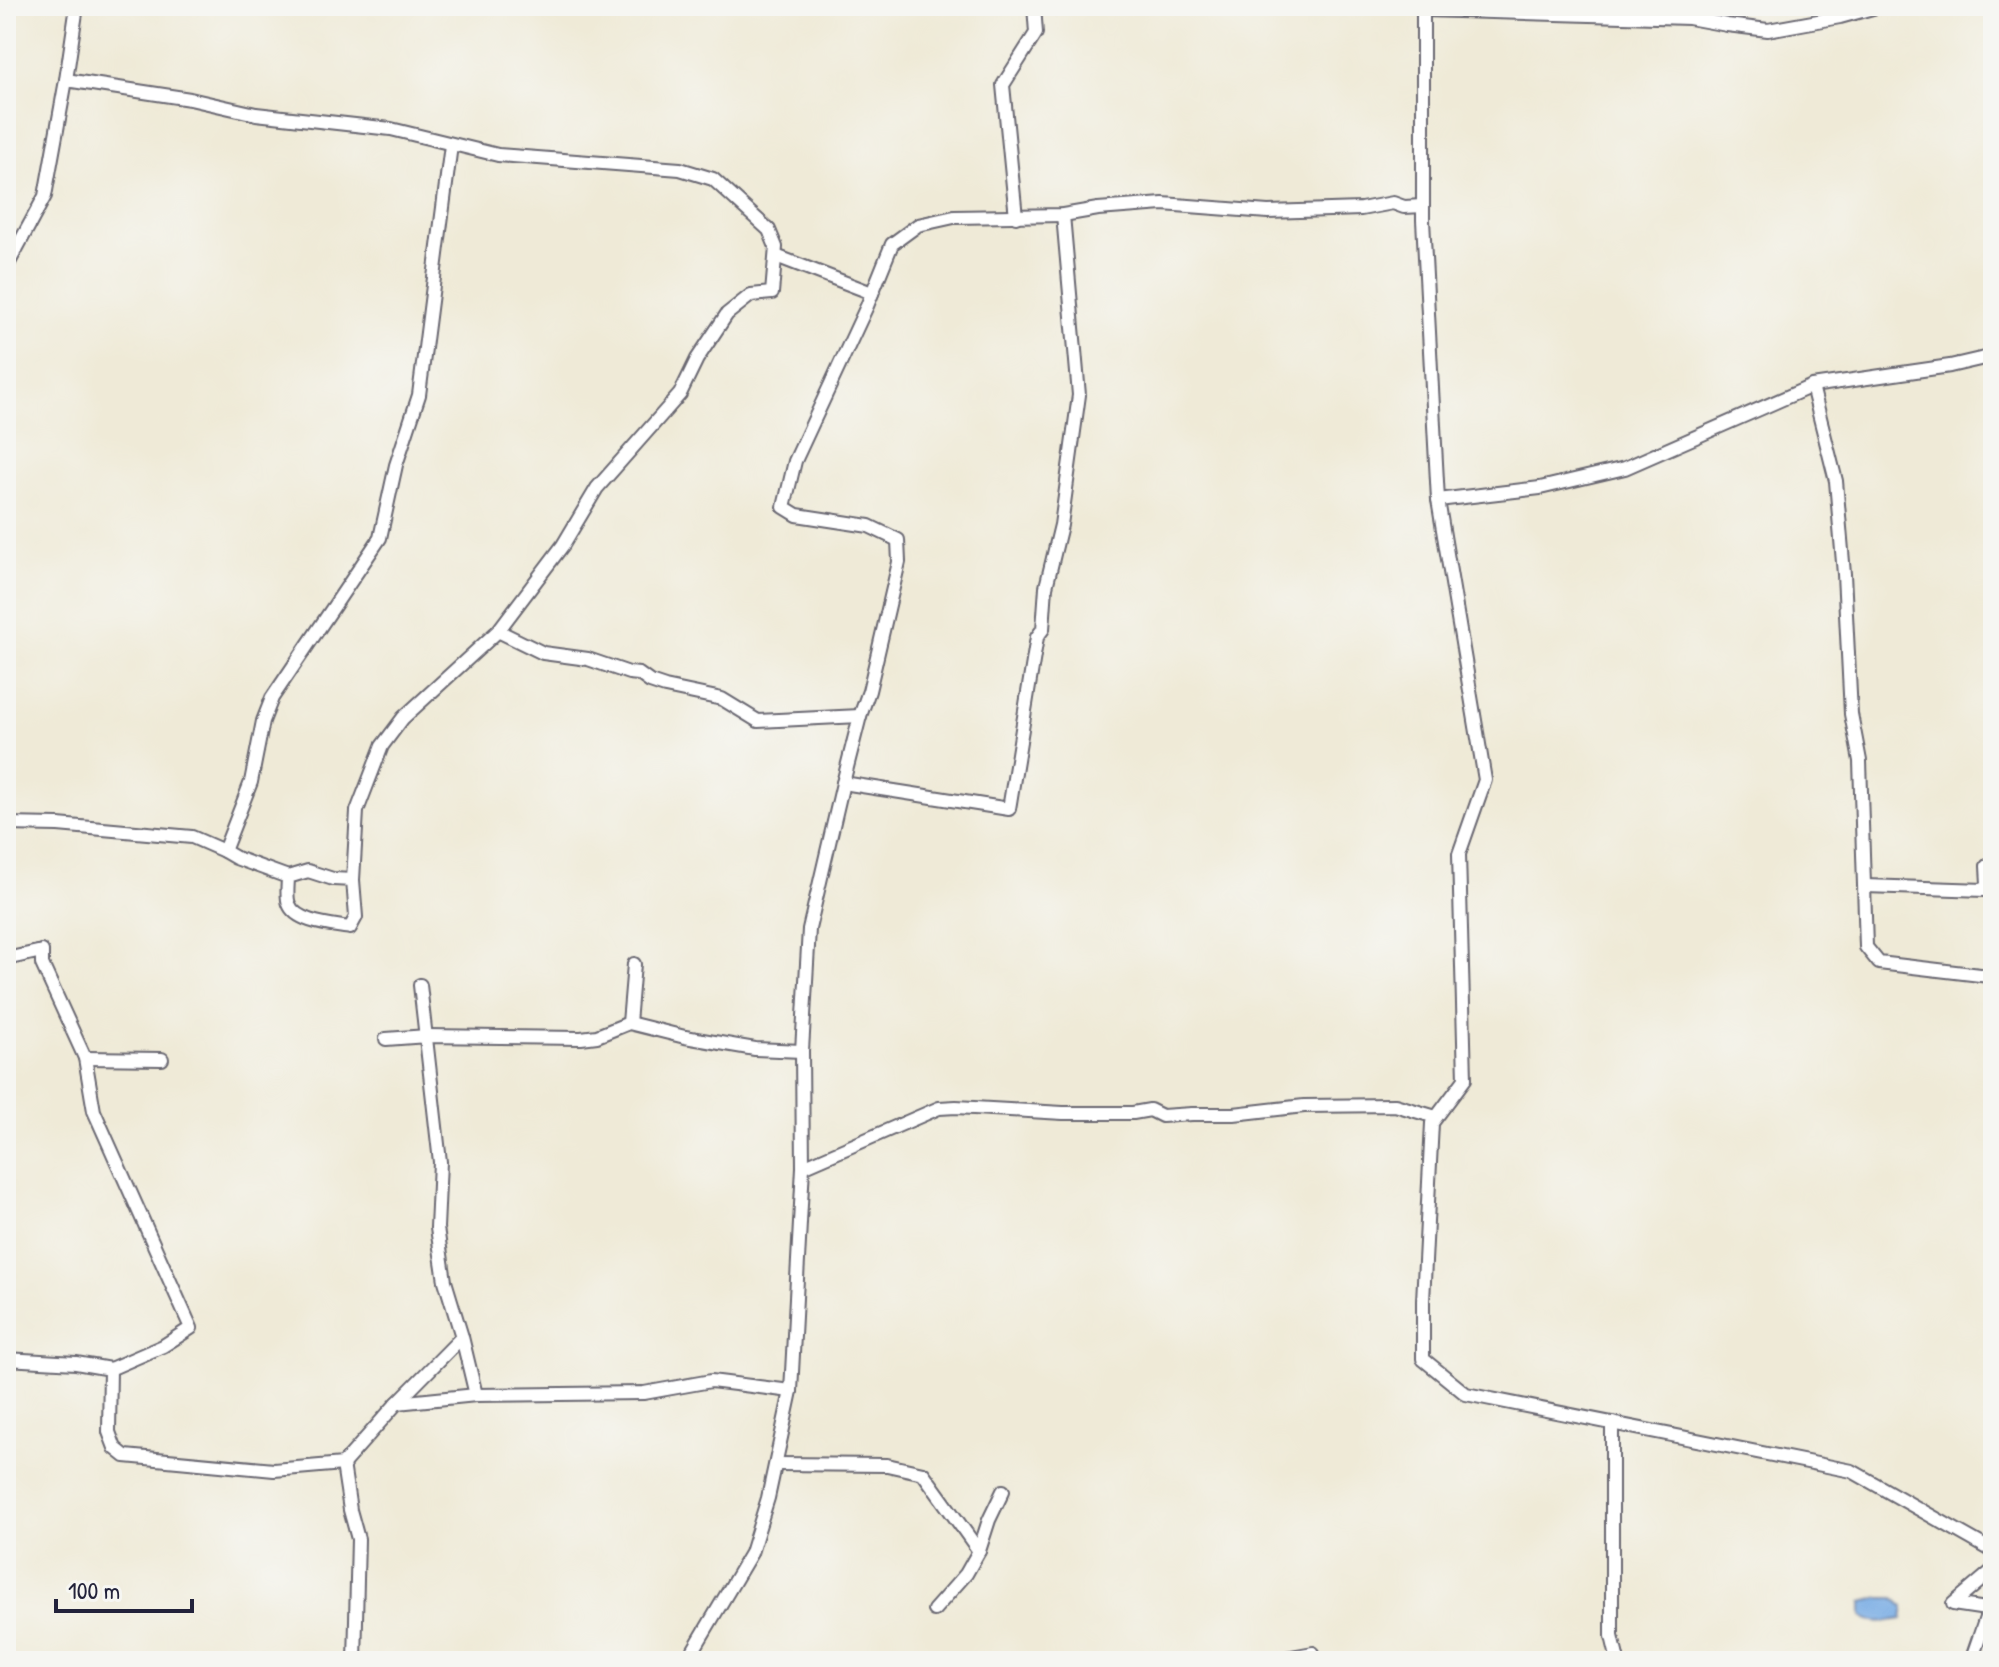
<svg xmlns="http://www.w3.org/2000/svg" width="1999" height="1667" font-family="'Patrick Hand',sans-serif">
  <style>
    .water { fill: #77abe4; stroke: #4c6690; stroke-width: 2 }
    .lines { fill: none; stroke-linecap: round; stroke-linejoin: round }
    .minor-casing { stroke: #6a6872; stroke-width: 16 }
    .minor { stroke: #fff; stroke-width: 12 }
  </style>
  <rect width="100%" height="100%" fill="#f6f6f2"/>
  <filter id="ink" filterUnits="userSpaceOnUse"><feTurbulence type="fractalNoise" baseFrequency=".0125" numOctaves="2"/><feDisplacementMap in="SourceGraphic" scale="16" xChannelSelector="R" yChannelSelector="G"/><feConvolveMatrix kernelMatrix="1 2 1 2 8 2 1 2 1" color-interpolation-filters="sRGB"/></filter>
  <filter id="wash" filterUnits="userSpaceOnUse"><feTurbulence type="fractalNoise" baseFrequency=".006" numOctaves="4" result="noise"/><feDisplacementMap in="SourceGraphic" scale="32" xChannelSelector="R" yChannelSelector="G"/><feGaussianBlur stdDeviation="1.8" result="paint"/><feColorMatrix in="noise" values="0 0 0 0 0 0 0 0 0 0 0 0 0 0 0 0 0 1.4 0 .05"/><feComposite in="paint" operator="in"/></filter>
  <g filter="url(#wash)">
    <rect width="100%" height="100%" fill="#efead7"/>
    <path class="water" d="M1879 1598H1894L1904 1607 1902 1619C1889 1621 1873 1625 1862 1616V1602Z"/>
  </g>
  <g filter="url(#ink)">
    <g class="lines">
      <defs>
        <g id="minor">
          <polyline points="1423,6 1423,220 1438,500 1485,780 1459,854 1465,1079 1432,1123 1423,1301 1423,1359 1466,1394 1852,1471 1993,1551"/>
          <polyline points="1423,10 1689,18 1727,25 1768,30 1840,17 1880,6"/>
          <polyline points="66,80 77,6"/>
          <polyline points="1016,217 1003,85 1036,33 1034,6"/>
          <polyline points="776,256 872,293"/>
          <polyline points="6,268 45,196 66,80 190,99 256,114 391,129 498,155 680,169 713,179 769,230 776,247 772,293 751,295 727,314 697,359 680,394 597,488 563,545 498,631"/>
          <polyline points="1812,386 1836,481 1844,574 1851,714 1860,761 1866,947 1879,963 1989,976"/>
          <polyline points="1438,500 1540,488 1625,468 1812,386 1950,366 1993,356"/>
          <polyline points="843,783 1009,809 1037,637 1043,629 1046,587 1061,525 1079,395 1063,215"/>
          <path d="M6 824 58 825 192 837 224 851 236 858 288 877 308 871 333 879 353 880 356 917 350 928C333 925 296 923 289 904 286 897 288 885 288 877"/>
          <polyline points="224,851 251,782 263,721 272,698 380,538 396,465 419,395 451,145"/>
          <polyline points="353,880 357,811 382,746 403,718 498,631 543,653 588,659 629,673 639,674 650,682 665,687 722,699 758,721 860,716"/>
          <polyline points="1865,886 1985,890 1988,884 1987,866 1993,865"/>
          <polyline points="15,957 42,951 42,964 85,1058 94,1111 191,1328 163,1346 110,1369"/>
          <polyline points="420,985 440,1162 437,1228 445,1281 462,1337 476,1395"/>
          <polyline points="629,1023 634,964"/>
          <polyline points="386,1039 427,1036 581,1038 597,1036 629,1023 685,1037 755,1049 802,1051"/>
          <polyline points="85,1058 162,1059"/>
          <polyline points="803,1167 939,1108 956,1107 1063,1113 1133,1113 1150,1110 1162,1116 1192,1114 1234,1114 1304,1106 1395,1105 1436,1117"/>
          <polyline points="6,1359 76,1363 110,1369 109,1432 115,1448 125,1456 274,1470 343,1464 397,1403 476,1395 644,1393 711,1381 791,1391"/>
          <polyline points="397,1403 462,1337"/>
          <polyline points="1612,1423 1612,1636 1618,1661"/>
          <polyline points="343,1464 350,1510 358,1539 355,1661"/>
          <polyline points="776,1464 887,1465 923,1473 979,1551"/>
          <polyline points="1993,1570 1953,1604 1993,1610"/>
          <polyline points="934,1610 966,1574 979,1551 989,1520 1003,1491"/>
          <polyline points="687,1661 751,1553 768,1498 791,1391 803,1167 802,1051 809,929 843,783 860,716 869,691 899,562 898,540 869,526 797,515 784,507 795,461 867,306 892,244 918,225 954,217 1063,215 1098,209 1163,204 1268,212 1361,209 1393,203 1404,207 1423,206"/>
          <polyline points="1269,1661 1313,1653"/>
          <polyline points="1971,1661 1989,1609"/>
        </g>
      </defs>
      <use href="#minor" class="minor-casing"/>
      <use href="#minor" class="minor"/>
    </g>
  </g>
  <rect width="1999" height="1667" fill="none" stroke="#f6f6f2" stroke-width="32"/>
  <path d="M56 1599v12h136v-12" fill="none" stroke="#22223b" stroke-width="4"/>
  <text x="68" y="1599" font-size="24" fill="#22223b" stroke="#f6f6f2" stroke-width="6" paint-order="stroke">100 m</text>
</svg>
